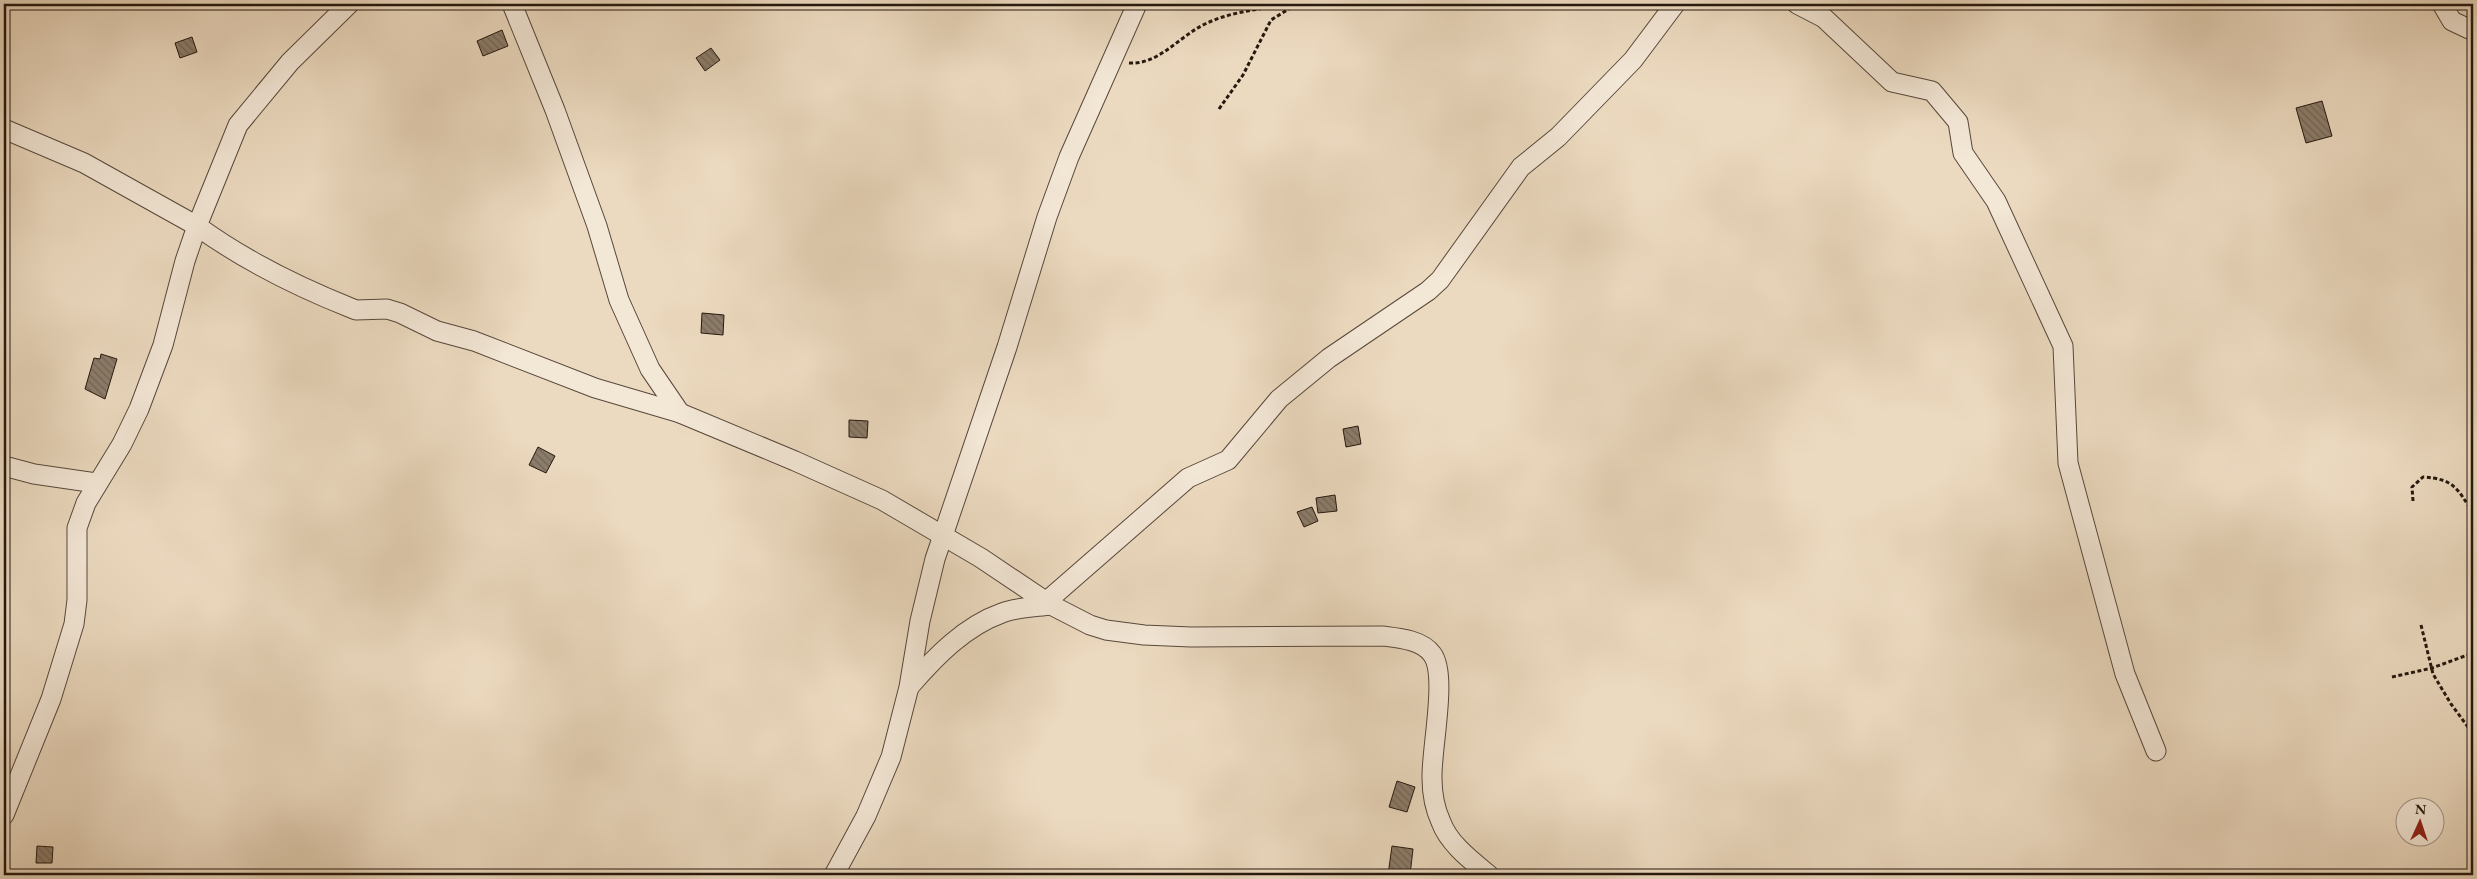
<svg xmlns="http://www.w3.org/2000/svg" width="2477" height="879" font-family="'EB Garamond',serif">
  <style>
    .building { fill: url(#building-back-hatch); stroke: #25180f }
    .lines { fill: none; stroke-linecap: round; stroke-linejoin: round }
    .minor-casing { stroke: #57483b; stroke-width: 21 }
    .path { stroke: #25180f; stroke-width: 3; stroke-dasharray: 4 2.5; stroke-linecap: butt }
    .minor { stroke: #f3e7d6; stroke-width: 19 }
  </style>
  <defs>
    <pattern id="building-back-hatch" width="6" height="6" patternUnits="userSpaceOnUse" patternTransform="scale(1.25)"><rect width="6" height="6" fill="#8c7d6b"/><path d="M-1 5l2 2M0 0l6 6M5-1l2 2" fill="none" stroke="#726556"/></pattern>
  </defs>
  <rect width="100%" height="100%" fill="#ecdac0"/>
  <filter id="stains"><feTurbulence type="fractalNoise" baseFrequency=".004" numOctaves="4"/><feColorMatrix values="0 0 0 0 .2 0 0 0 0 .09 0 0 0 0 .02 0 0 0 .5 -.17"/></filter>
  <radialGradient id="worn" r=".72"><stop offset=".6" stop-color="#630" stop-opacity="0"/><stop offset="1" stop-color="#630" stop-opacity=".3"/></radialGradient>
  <g class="building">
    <polygon points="502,30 508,46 483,56 477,41"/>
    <polygon points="192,37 197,52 180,58 175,43"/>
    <polygon points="711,48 720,60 705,71 696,58"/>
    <polygon points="2322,101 2332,136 2306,143 2296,108"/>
    <polygon points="702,313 724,315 723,335 701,333"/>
    <polygon points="101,354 117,359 105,399 85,389 94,358 100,359"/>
    <polygon points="849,420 868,421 867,438 849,437"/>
    <polygon points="1358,426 1361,444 1346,447 1343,429"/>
    <polygon points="538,447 555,456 546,473 529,465"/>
    <polygon points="1335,495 1337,511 1318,513 1316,498"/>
    <polygon points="1312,507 1318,521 1304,527 1297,512"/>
    <polygon points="1397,781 1415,787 1407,812 1389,807"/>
    <polygon points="37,846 53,847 52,863 36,863"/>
    <polygon points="1392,846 1413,849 1410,875 1388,875"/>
  </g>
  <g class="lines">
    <defs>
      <g id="minor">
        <path d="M349 4 290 62 238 125 197 226C245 261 296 286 351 308L356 310 387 309 400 313 437 331 474 341 595 388 680 413 795 461 882 500 981 558 1051 605 1090 625 1106 630 1144 635 1191 637 1383 636C1399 638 1422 640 1432 654 1448 674 1431 750 1432 778 1432 792 1435 809 1441 822 1449 844 1472 861 1489 875"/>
        <polyline points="512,4 555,110 597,226 619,300 650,369 680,413"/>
        <polyline points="1797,4 1824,18 1892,82 1932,91 1958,122 1963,153 1996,201 2063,346 2068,463 2125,674 2156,751"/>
        <polyline points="2442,4 2452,21 2469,29 2473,28"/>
        <polyline points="4,129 84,163 197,226 185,261 163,345 139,409 122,444 86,503 77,528 77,600 74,624 51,699 4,815"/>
        <polyline points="4,466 34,474 96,483"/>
        <polyline points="1047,601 1188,478 1228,460 1279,399 1329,358 1428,291 1440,280 1521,167 1558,137 1633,60 1675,4"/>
        <path d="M910 686C935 657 965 626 1002 613 1017 607 1035 607 1051 605"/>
        <polyline points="834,875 866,816 891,757 909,687 920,621 935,559 1007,347 1047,217 1069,157 1137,4"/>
      </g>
    </defs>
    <use href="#minor" class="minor-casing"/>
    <g class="path">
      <path d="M1129 63C1155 65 1175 42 1196 29 1223 12 1260 9 1292 4"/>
      <polyline points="1219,109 1243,75 1271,20 1297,4"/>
      <path d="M2413 501 2412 487 2423 477C2454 479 2457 488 2473 513"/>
      <polyline points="2421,625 2433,674 2451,704 2473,734"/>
      <polyline points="2392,677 2432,668 2473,653"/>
    </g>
    <use href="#minor" class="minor"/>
  </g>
  <rect width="2477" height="879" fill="none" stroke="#ecdac0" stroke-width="20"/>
  <rect x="5" y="5" width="2467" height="869" fill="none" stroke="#25180f" stroke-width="2.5"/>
  <rect x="10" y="10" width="2457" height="859" fill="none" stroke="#25180f"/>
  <g transform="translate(2420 822) rotate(3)"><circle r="24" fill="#f3e7d6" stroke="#a19486"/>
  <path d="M0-4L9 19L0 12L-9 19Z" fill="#8f2418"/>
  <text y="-8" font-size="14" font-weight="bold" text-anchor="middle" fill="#25180f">N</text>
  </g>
  <rect width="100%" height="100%" filter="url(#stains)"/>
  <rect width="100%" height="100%" fill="url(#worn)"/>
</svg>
